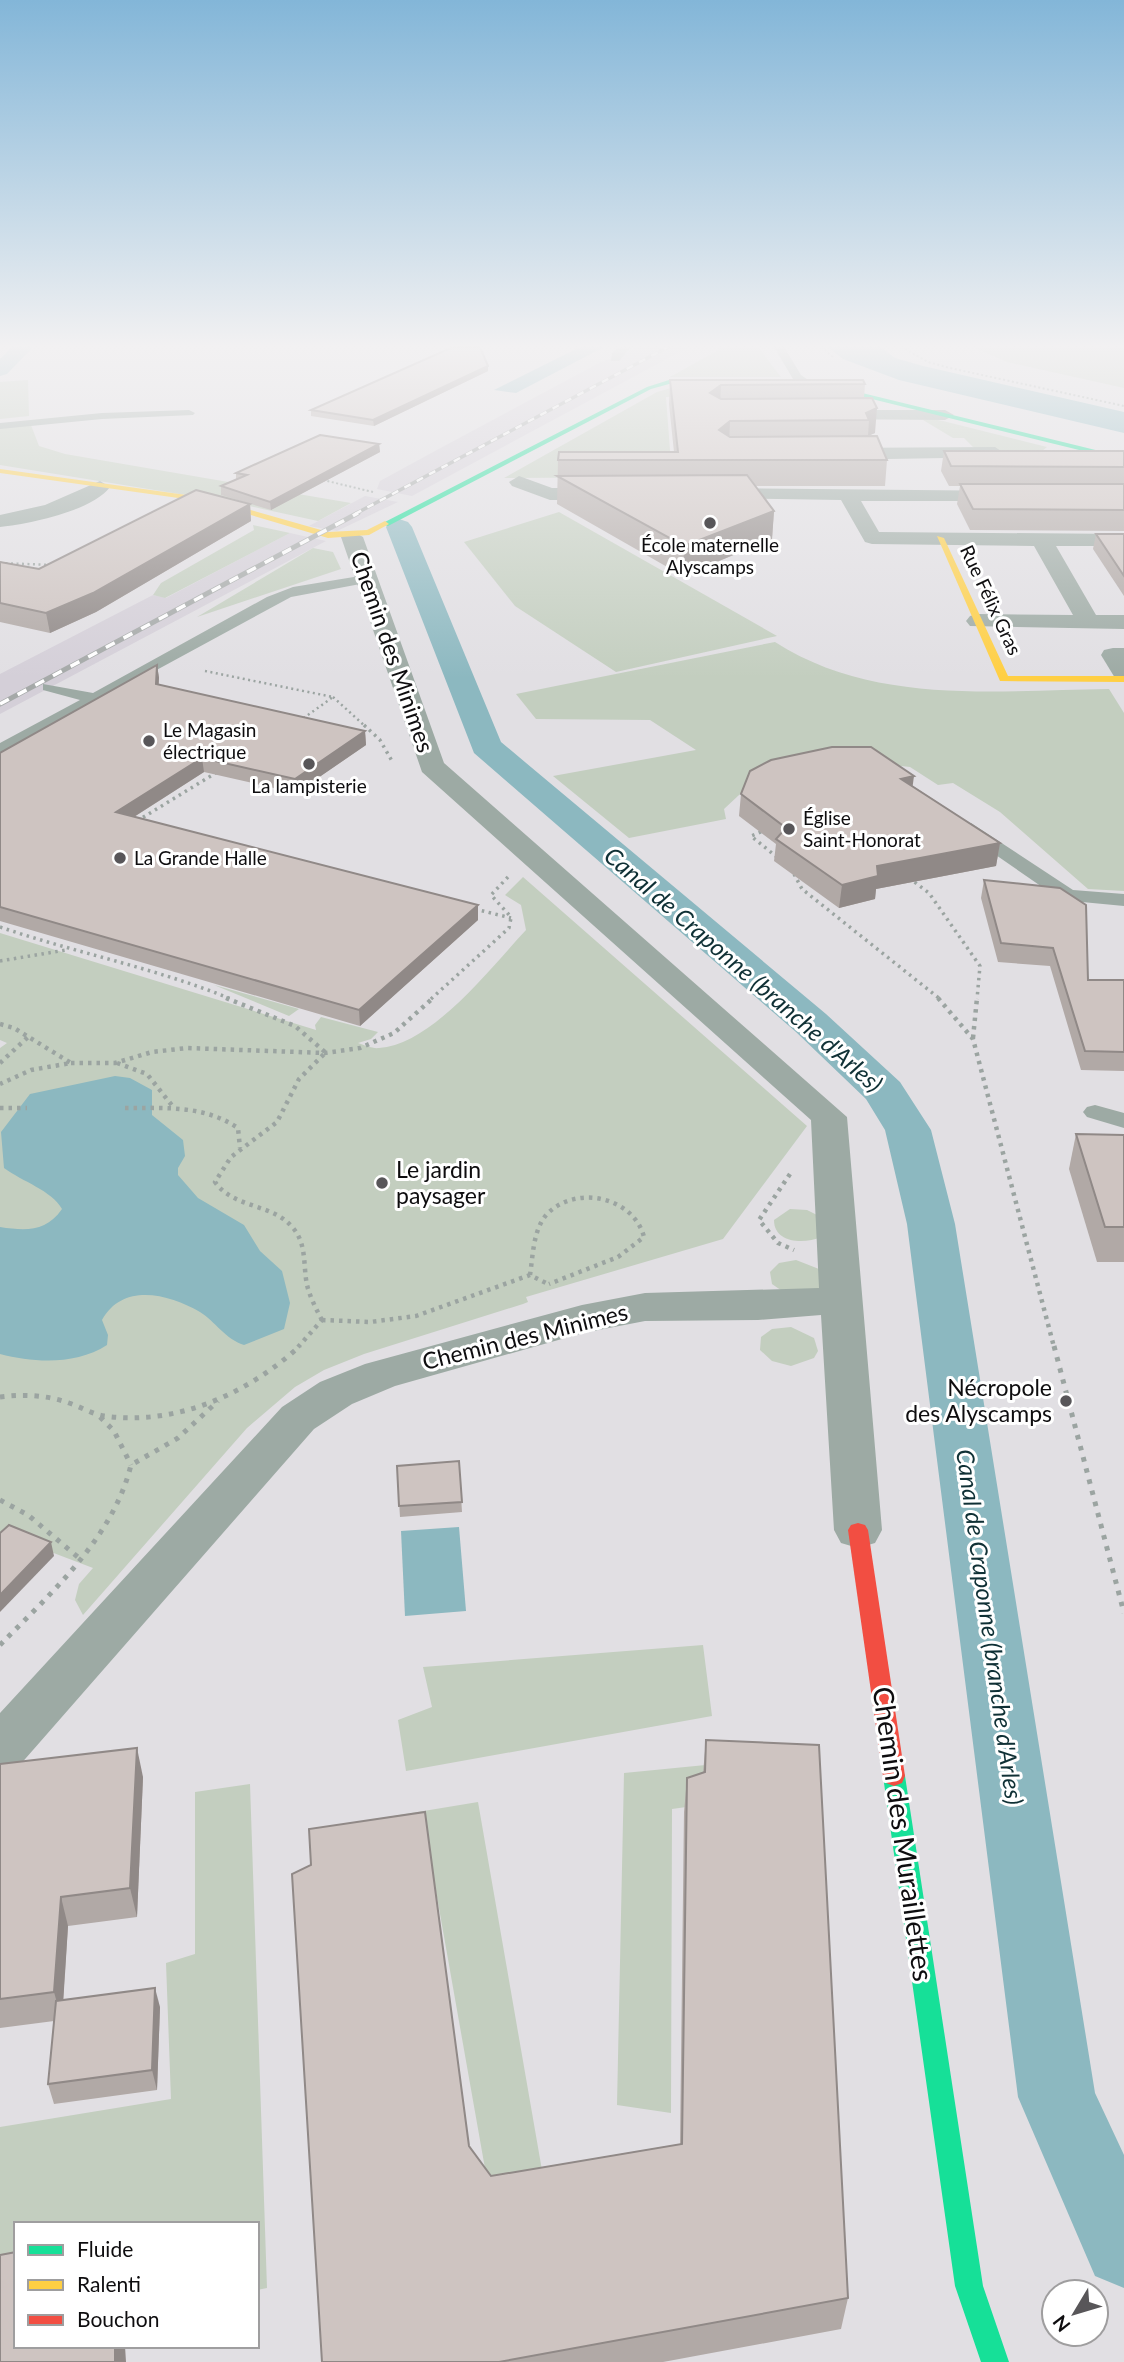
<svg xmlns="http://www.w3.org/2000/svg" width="1124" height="2362" font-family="Lato,sans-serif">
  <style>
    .built { fill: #d4cfd8 }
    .green { fill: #c3cebf }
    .water { fill: #8cb8c0 }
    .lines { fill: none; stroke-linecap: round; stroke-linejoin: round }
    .canal { fill: #8cb8c0; fill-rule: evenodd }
    .path-far4 { stroke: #9ba4a1; stroke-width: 2; stroke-dasharray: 2 2.5; stroke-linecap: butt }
    .path-far3 { stroke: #9ba4a1; stroke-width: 2.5; stroke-dasharray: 2 3.5; stroke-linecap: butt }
    .path-far2 { stroke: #9ba4a1; stroke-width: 3.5; stroke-dasharray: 2.5 4.5; stroke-linecap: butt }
    .path-far1 { stroke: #9ba4a1; stroke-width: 4.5; stroke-dasharray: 3.5 5; stroke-linecap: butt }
    .path { stroke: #9ba4a1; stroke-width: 5; stroke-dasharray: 4.5 7; stroke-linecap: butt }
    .lane { fill: #9daaa4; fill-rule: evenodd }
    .street { fill: #9daaa4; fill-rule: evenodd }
    .fast { fill: #16e098; fill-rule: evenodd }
    .slow { fill: #ffcf43; fill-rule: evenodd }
    .jam { fill: #f24e42; fill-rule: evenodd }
    .rail-far1-casing { stroke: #a5a9a8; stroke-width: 3.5 }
    .rail-casing { stroke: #a5a9a8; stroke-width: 5 }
    .rail-far1 { stroke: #fff; stroke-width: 2.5; stroke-dasharray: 7; stroke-linecap: butt }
    .rail { stroke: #fff; stroke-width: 3.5; stroke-dasharray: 10; stroke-linecap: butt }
    .wall { fill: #b1a9a6 }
    .shaded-wall { fill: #908987 }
    .building { fill: #cec4c1; stroke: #908987; stroke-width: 2 }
    .poi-dot { fill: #585659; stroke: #fff; stroke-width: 2.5 }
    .labels { text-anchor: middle; stroke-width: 6; stroke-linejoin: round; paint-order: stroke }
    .far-poi-label { font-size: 19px; fill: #0e0d0f; stroke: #fff; text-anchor: start }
    .far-street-label { font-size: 19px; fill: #0e0d0f; stroke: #fff }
    .street-label { font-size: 23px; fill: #0e0d0f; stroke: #fff }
    .poi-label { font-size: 23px; fill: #0e0d0f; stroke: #fff; text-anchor: start }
    .water-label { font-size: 24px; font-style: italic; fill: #0f3035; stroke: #fff }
    .near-street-label { font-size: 28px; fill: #0e0d0f; stroke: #fff }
  </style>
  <rect width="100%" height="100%" fill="#e1dfe3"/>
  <g class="built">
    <polygon points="641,347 689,347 412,496 377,489 380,481 435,451 599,363"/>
    <polygon points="365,496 398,502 337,531 309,526"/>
    <polygon points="290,533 326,541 0,714 0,674 153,595 166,598"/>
  </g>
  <g class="green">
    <polygon points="724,347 758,347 781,377 670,377"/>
    <polygon points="973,347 1124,347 1124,388 1007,362"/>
    <polygon points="28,380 29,416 0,419 0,382"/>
    <polygon points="678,386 696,396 666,397 672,477 504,478 657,392"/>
    <polygon points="932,419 943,421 1047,447 1042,451 976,450 964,438 953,438 923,420"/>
    <polygon points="31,425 39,446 65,454 351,503 318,521 235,503 0,465 0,428"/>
    <polygon points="559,512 777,636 616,672 515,606 464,542"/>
    <polygon points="253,525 290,533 165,598 153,595 161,583 254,530"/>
    <polygon points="313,548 333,552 341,569 197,617"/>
    <path d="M775 642C875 706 996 690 1109 689L1124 713V891L1088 889 1000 812 953 783 938 785 910 767 867 762 753 782 724 809 726 819 629 838 553 776 696 750 650 720 536 719 516 694Z"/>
    <path d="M523 877 807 1126 723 1239 526 1297 528 1302 523 1304 364 1354 324 1370 295 1387 247 1428 83 1615 75 1600 79 1584 93 1568 9 1536 0 1544V1048L7 1043 0 1040V933L316 1030 315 1025 321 1017 378 1032 371 1039 358 1043C364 1045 373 1049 379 1048 432 1045 492 966 526 930L521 905 505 895Z"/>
    <polygon points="214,985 299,1009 289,1016"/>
    <path d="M790 1209 807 1210 821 1217V1237C805 1244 774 1244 774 1220Z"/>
    <polygon points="796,1260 819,1269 824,1280 818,1290 785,1293 772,1284 770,1272 779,1263"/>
    <polygon points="791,1327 814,1338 818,1351 814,1358 791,1366 772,1361 760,1350 761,1337 772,1329"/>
    <polygon points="703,1645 712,1716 406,1771 398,1720 432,1707 423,1667"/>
    <polygon points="726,1763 722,1802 672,1809 671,2113 617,2105 624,1773"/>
    <polygon points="250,1784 267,2288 257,2290 257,2224 16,2224 16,2276 0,2280 0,2127 171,2099 166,1963 195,1954 195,1792"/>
    <polygon points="478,1802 547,2199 492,2208 428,1846 309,1830"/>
  </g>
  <g class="water">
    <polygon points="580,347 604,347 516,393 494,390"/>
    <polygon points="828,347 881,347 895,358 923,366 1124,412 1124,433 899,380 843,359"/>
    <path d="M115 1076 130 1078 152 1090V1115L183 1140 185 1156 178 1168V1175L198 1198 244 1225 260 1251 282 1271 290 1303 284 1329 244 1345C225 1339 216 1322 200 1312 169 1294 123 1282 102 1320L108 1335 107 1345C76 1365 35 1363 0 1354V1227C26 1231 46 1232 62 1209 51 1190 23 1182 4 1168L1 1132 30 1094Z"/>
    <polygon points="459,1527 466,1611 405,1616 401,1531"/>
  </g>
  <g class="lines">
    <g class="canal">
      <polygon points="12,347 33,347 7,374 0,376 0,359"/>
      <polygon points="399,519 408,522 412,527 501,742 826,1014 900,1082 931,1130 955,1224 1095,2093 1124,2155 1124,2288 1095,2276 1018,2097 907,1224 885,1130 866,1099 796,1032 474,753 386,527 390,522"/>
    </g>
    <g class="path-far4">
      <polyline points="821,347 834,358"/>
      <polyline points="901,347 928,362 950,368 1124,406"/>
      <polyline points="323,480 373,492"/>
    </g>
    <g class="path-far3">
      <polyline points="0,563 52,565"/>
      <polyline points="205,671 333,697 301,720"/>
      <polyline points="333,697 366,727"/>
    </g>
    <g class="path-far2">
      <polyline points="364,725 380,740 392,761"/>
      <polyline points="137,821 219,771"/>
      <polyline points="761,832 751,836 778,858"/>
      <polyline points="794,874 802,889 940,999"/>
      <polyline points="508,877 491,895 511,917"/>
      <polyline points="909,878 929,893 980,966 977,999"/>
      <polyline points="475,909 511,918"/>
      <path d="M0 927C76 953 156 968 231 999"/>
      <polyline points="0,961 66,950"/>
      <polyline points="431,999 509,928 511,918"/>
    </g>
    <g class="path-far1">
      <polyline points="226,998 295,1026 325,1052"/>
      <polyline points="938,998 973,1039 1054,1347"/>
      <polyline points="0,1024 14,1028 71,1063 31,1070 0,1084"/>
      <polyline points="973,1038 977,998"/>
      <polyline points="0,1063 28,1037"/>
      <polyline points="71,1063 115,1063 152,1052 187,1048 325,1053 360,1048 394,1033 433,998"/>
      <polyline points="117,1063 147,1074 174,1108"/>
      <polyline points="0,1108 27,1108"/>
      <path d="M125 1108C165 1108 204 1105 238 1128L240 1148"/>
      <polyline points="790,1174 759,1220 778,1243 794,1250"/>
      <path d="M530 1275C533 1256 533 1228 548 1213 578 1184 634 1198 644 1237L618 1257 549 1284"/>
      <path d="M322 1320C316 1309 310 1297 307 1285 303 1266 307 1244 293 1228 273 1203 234 1209 215 1182L231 1157 277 1122 299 1079 325 1053"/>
      <polyline points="322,1320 370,1322 416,1316 530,1275 550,1285"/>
      <polyline points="298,1347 322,1320"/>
    </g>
    <g class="path">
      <polyline points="1054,1346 1124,1613"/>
      <path d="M0 1397C23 1394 47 1395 69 1403 81 1407 92 1414 104 1416 177 1426 247 1394 300 1346"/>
      <polyline points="100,1417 114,1431 131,1465"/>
      <polyline points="0,1500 28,1515 79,1558"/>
      <path d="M0 1645C51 1593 113 1538 131 1465L178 1438 218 1401"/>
    </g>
    <g class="lane">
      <polygon points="619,347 631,347 619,361 611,361 612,353"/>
      <polygon points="774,347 784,347 801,375 811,382 810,384 793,379"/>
      <polygon points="189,410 195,413 193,415 102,419 0,429 0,423 102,413"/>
      <polygon points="366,575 373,579 371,582 291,597 0,755 0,743 80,700 43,690 43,684 93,693 267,597 293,587"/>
      <polygon points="971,823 1073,890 1124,894 1124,906 1061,900 964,833 962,829"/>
      <polygon points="1095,1105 1124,1113 1124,1128 1087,1117 1083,1112 1087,1107"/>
    </g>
    <g class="street">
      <polygon points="825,410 945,410 954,415 945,420 819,419 816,415"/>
      <polygon points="995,447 1004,453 1002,457 831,460 822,454 831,448"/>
      <polygon points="519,476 552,488 611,488 621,494 611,500 550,500 512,486 509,482"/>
      <path d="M100 481 110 487C92 511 29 524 0 527V515L45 505Z"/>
      <polygon points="710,488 1017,491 1020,495 1017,499 1010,501 861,501 879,532 1124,534 1124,546 1056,546 1096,615 1124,615 1124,629 970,626 966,621 970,616 978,614 1073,615 1034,546 872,544 865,542 841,500 703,498 700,494"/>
      <polygon points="352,531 363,537 444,763 847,1117 882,1530 875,1543 858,1548 841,1543 834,1530 821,1315 758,1320 645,1321 583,1333 395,1386 352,1404 314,1429 19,1766 0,1773 0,1713 282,1407 320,1382 365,1364 582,1305 645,1293 819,1288 811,1120 422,772 341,537"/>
      <polygon points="1113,648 1124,648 1124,680 1115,678 1101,655 1104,650"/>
    </g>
    <g class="fast">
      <polygon points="722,379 724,382 669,384 651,389 388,526 381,524 647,387 669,380"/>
      <polygon points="813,381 1124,457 1124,461 811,384"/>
      <polygon points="894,1766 902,1769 905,1776 983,2286 1009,2362 981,2362 955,2286 883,1776 886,1769"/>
    </g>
    <g class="slow">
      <polygon points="0,469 208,498 328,532 367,530 385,521 389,524 369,535 328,538 207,502 0,473"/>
      <polygon points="937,536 944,538 1008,676 1124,676 1124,682 1000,681"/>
    </g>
    <polygon class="jam" points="858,1523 865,1525 868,1530 905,1776 902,1783 894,1786 886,1783 883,1776 848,1530 851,1525"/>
    <defs>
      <polyline id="rail-far1" points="355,514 668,347"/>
      <polyline id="rail" points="0,704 358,513"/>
    </defs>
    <use href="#rail-far1" class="rail-far1-casing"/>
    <use href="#rail" class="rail-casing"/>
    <use href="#rail-far1" class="rail-far1"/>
    <use href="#rail" class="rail"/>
  </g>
  <g class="wall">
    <polygon points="488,366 488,371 374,426 311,416 311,410"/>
    <polygon points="670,380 865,384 864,398 875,433 868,436 887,460 885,486 755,486 774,511 772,539 683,576 557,504 558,460 674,452 669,404"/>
    <polygon points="379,444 380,452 271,510 221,495 221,486 236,479 236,473"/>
    <polygon points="944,451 1124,451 1124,531 970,530 957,504 960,486 949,486 941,471"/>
    <polygon points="250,504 251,521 96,612 50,633 0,622 0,562 39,569"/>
    <polygon points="1096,534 1124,534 1124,596 1093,549"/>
    <polygon points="157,665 159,678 158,685 365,731 366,745 296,793 204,772 134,817 478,920 360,1026 0,921 0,753"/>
    <polygon points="913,786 1000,843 996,866 876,889 875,899 839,908 774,861 776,844 739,816 741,794"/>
    <polygon points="984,880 1088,980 1124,980 1124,1071 1081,1070 1050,966 998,962 981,898"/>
    <polygon points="1076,1134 1124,1135 1124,1262 1097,1262 1069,1169"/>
    <polygon points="459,1461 462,1512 400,1517 397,1466"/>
    <polygon points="706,1740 848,2298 841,2329 663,2362 322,2362 469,2146 491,2176 680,2144 684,1812 687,1778 703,1773"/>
    <polygon points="0,1764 143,1777 137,1917 68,1926 63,2000 160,2007 157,2090 54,2104 48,2084 54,2021 0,2028"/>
  </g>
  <g class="shaded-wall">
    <polygon points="488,366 488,371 374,426 373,420"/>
    <polygon points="721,385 720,408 710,393"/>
    <polygon points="877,408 875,433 868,436 869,420 866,413"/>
    <polygon points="730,421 729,445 719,430"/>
    <polygon points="379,444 380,452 271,510 270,502"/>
    <polygon points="250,504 251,521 96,612 50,633 46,613"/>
    <polygon points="774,511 772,539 683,576 684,546"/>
    <polygon points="157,665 159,678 158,697 156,684"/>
    <polygon points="365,731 366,745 296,793 295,779"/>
    <polygon points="202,758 204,772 118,827 116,812"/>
    <polygon points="914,776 911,798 901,779"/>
    <polygon points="1000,843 996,866 876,889 875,899 839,908 842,885 877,866"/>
    <polygon points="478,905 478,920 360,1026 359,1010"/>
    <polygon points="51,1542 54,1556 0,1612 0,1595"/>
    <polygon points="137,1748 143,1777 137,1917 130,1888"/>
    <polygon points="61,1897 68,1926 62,2021 54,1992"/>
    <polygon points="155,1988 160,2007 157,2090 152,2070"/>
    <polygon points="115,2346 125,2346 126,2362 115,2362"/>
  </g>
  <g class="building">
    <polygon points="453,347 480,347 488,366 373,420 311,410"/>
    <polygon points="670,380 863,380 865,384 721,385 710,393 721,399 872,398 877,408 866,413 869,420 730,421 719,430 730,437 877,436 887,460 558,460 559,452 678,452"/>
    <polygon points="320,435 379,444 270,502 221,486 247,475 236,473"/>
    <polygon points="944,451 1124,451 1124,467 951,466"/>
    <polygon points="747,475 774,511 684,546 557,476"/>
    <polygon points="960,484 1124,484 1124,510 973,509"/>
    <polygon points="196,490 250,504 93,593 46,613 0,603 0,562 39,569"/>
    <polygon points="1096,534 1124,534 1124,576"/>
    <polygon points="157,665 156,684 365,731 295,779 202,758 116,812 478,905 359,1010 0,907 0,753"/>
    <polygon points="832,747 871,747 914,776 901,779 1000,843 877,866 878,876 842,885 776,839 786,828 741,794 750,771 771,760"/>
    <polygon points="984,880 1060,888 1086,905 1088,980 1124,980 1124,1052 1085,1051 1053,948 1001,943"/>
    <polygon points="1076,1134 1124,1135 1124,1227 1105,1227"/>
    <polygon points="459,1461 462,1502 399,1506 397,1466"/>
    <polygon points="9,1525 51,1542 0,1595 0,1533"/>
    <polygon points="706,1740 819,1745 848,2298 499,2362 322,2362 292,1874 311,1865 309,1829 425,1812 469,2146 491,2176 682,2144 687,1778 705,1772"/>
    <polygon points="137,1748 130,1888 61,1897 54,1992 0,1999 0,1764"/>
    <polygon points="155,1988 152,2070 48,2084 56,2001"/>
    <polygon points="16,2252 16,2346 115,2346 115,2362 0,2362 0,2255"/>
  </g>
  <linearGradient id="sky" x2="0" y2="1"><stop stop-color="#83b6d8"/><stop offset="0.51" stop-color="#f2f1f2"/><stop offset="1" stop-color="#f2f1f2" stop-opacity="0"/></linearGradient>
  <rect width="1124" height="678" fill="url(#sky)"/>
  <g class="poi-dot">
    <circle cx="710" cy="523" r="7"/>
    <circle cx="149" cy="741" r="7"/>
    <circle cx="309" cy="764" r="7"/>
    <circle cx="789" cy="829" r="7"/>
    <circle cx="120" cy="858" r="7"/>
    <circle cx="382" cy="1183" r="7"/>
    <circle cx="1066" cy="1401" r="7"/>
  </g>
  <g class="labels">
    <g class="far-poi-label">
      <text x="710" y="552" text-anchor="middle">École maternelle<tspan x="710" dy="22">Alyscamps</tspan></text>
      <text x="163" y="737">Le Magasin<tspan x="163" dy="22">électrique</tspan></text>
      <text x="309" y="793" text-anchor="middle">La lampisterie</text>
      <text x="803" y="825">Église<tspan x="803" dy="22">Saint-Honorat</tspan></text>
      <text x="134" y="865">La Grande Halle</text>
    </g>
    <g class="far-street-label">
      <text transform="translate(991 600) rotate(65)" y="7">Rue Félix Gras</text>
    </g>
    <g class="street-label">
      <text transform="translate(392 652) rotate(71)" y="8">Chemin des Minimes</text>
      <text transform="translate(525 1337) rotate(-14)" y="8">Chemin des Minimes</text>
    </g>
    <g class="poi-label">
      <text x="396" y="1178">Le jardin<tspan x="396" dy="26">paysager</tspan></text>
      <text x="1052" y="1396" text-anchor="end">Nécropole<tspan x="1052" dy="26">des Alyscamps</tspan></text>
    </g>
    <g class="water-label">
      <text transform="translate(743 970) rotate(41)" y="8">Canal de Craponne (branche d'Arles)</text>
      <text transform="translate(989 1627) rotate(82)" y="8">Canal de Craponne (branche d'Arles)</text>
    </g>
    <g class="near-street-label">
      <text transform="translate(903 1834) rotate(82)" y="10">Chemin des Muraillettes</text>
    </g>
  </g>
  <rect x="14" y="2222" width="245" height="126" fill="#ffffff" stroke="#9f9e9f" stroke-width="2"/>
  <rect x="28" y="2245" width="35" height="10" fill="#16e098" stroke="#9f9e9f" stroke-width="2"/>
  <text x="77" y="2257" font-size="21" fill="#0e0d0f">Fluide</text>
  <rect x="28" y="2280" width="35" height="10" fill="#ffcf43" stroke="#9f9e9f" stroke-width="2"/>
  <text x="77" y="2292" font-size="21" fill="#0e0d0f">Ralenti</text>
  <rect x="28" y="2315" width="35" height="10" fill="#f24e42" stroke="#9f9e9f" stroke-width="2"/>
  <text x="77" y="2327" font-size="21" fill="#0e0d0f">Bouchon</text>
  <g transform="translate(1075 2313) rotate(232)"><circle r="33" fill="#ffffff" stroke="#9f9e9f" stroke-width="2"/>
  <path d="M0-5L12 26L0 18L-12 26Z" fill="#585659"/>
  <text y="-10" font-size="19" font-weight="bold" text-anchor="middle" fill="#0e0d0f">N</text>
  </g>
</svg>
